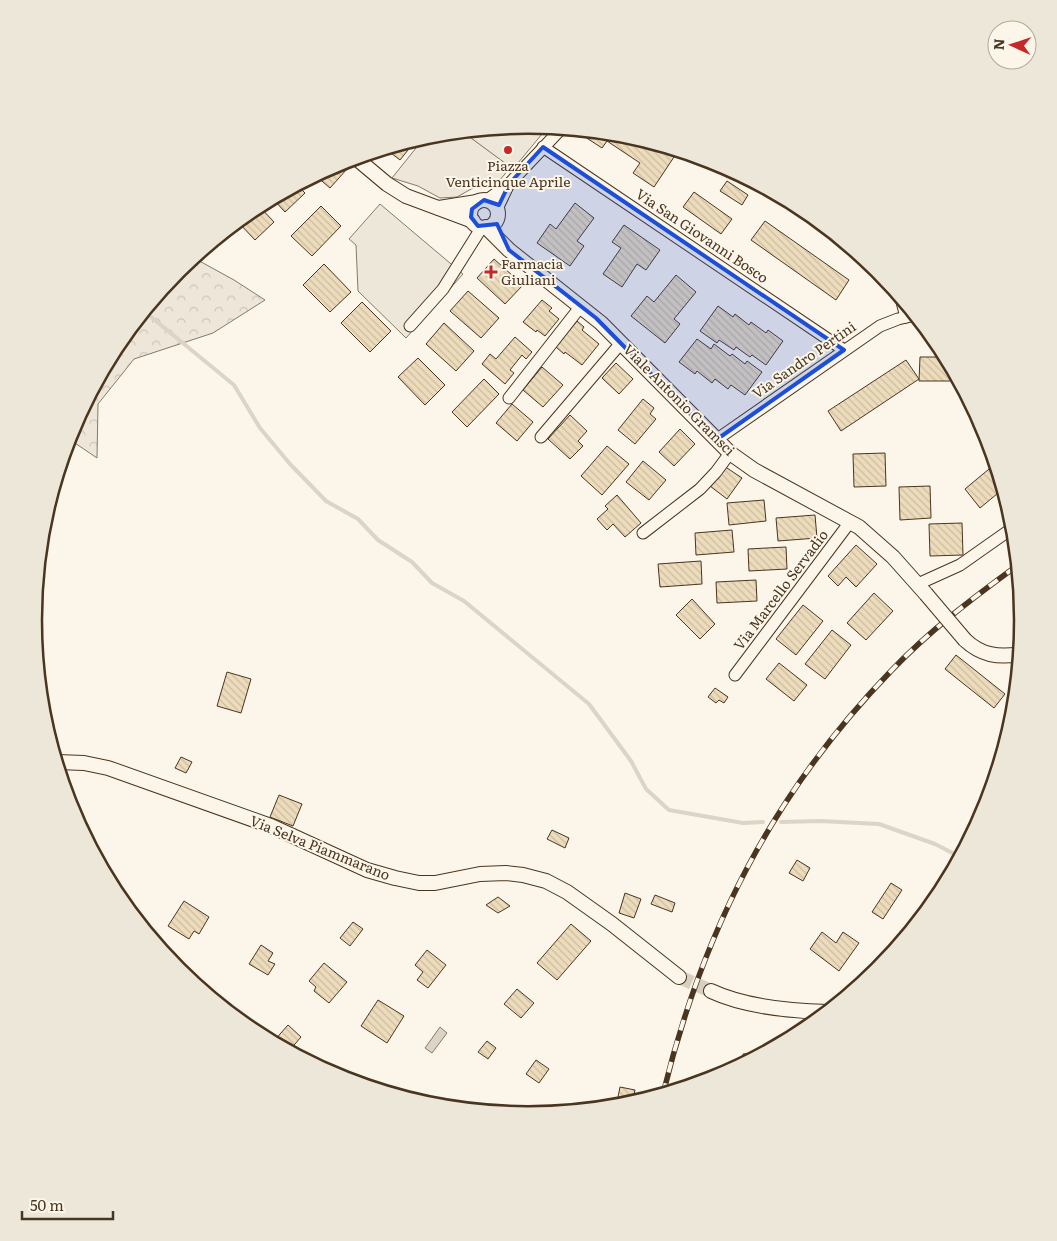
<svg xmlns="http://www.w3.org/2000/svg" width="1057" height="1241" font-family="Literata,serif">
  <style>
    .forest { fill: url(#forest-crowns); stroke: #887966 }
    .green { fill: #ede6d9; stroke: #887966 }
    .parking { fill: #ede7d9; stroke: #887966 }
    .water { fill: #dcd4c6; stroke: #887966 }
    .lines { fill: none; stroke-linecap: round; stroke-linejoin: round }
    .stream { stroke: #dcd4c6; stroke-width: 4 }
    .building { fill: url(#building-back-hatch); stroke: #4a3520 }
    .tertiary-tunnel { stroke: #d8cfc1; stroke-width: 14; stroke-dasharray: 14 7; stroke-linecap: butt }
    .minor-casing { stroke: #4a3520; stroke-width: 13 }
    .tertiary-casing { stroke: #4a3520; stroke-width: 16 }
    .path { stroke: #7f6f5c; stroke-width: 2.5; stroke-dasharray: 4 2.5; stroke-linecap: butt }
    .minor { stroke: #fbf6e9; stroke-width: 11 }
    .tertiary { stroke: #fbf6e9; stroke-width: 14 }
    .rail-casing { stroke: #4a3520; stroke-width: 5.5 }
    .rail { stroke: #fbf6e9; stroke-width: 4; stroke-dasharray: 11; stroke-linecap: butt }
    .tertiary-bridge-casing { stroke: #4a3520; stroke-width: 16; stroke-linecap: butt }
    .tertiary-bridge { stroke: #fbf6e9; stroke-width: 14 }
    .marked { fill: #1d4ed8; fill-opacity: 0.2; stroke: #1d4ed8; stroke-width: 4; stroke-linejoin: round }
    .poi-dot { fill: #c62828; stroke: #fbf6e9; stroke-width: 2 }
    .labels { text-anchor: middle; stroke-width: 4; stroke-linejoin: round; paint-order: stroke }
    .poi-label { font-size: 14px; fill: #4a3520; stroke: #fbf6e9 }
    .street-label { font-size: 14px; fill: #4a3520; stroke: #fbf6e9 }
    .rim { fill: none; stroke: #4a3520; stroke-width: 2.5 }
  </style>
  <defs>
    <pattern id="forest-crowns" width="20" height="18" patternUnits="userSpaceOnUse" patternTransform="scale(1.25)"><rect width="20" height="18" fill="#ede6d9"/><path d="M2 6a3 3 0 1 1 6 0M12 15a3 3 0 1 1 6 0" fill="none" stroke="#cdc6ba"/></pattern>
    <pattern id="building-back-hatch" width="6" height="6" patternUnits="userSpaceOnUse" patternTransform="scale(1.25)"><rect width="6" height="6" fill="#ecdcbc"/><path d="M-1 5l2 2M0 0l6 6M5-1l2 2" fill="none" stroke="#ccbda1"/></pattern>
  </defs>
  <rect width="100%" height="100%" fill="#fbf6e9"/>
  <polygon class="forest" points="194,258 234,280 265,300 213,333 134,359 98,404 97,458 69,439 72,431 117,345 179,270"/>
  <polygon class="green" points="463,132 511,167 498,182 473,188 457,197 440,198 418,186 392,178 424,138 432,135"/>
  <g class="parking">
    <polygon points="529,126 532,126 542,134 513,169 463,132"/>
    <polygon points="380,204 463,274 406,338 358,291 356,245 349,239"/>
  </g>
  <polygon class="water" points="440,1027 447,1033 432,1053 425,1048"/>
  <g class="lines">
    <g class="stream">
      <polyline points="145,312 234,385 260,428 290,464 326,501 358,519 378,540 412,562 432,583 464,601 589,704 631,761 646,789 669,810 743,823 763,822"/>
      <polyline points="781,822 820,821 879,824 935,844 960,857"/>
    </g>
  </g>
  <g class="building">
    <polygon points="585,131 625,135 649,143 656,147 657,145 678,151 654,187 633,173 640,163 607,141 602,148 582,135"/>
    <polygon points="416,140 400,160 387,150 389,148"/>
    <polygon points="340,163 347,169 330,188 316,176"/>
    <polygon points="727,181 748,195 742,205 720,191"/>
    <polygon points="298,186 305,193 285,212 273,199"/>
    <polygon points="694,192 732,219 721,234 683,207"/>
    <polygon points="575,203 594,218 577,241 584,246 570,266 537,243 550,224 556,229"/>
    <polygon points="259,206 274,222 255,240 238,222"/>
    <polygon points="321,206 341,226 312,256 291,236"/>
    <polygon points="765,221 849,280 836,300 751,240"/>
    <polygon points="624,225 660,250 646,270 637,264 622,287 603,274 621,248 612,242"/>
    <polygon points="494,259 523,285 505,304 477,278"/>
    <polygon points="324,264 351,292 330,312 303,285"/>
    <polygon points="676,275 696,292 674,319 680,324 665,343 631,316 647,296 654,302"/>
    <polygon points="468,291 499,318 481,338 450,311"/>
    <polygon points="542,300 552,308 549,311 559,319 545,336 537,330 536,332 523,322"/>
    <polygon points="362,302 391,331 370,352 341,323"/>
    <polygon points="718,306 733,317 735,314 749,325 751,322 766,333 768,330 783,341 766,365 752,355 750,357 736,347 734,350 719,340 717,343 700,331"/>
    <polygon points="577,321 584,327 582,330 599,344 582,365 565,352 564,354 556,347"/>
    <polygon points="444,323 474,351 456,371 426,344"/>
    <polygon points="515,337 532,352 526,359 522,355 510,370 514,373 505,384 482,364 490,354 496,359"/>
    <polygon points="697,339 711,349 714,344 730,356 732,354 745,364 747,361 762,372 745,395 731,385 728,389 715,379 712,383 697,371 695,374 679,362"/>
    <polygon points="920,357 946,357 959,381 919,381"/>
    <polygon points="418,358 445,385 425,405 398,377"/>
    <polygon points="906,360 919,379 841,431 828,411"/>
    <polygon points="616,363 633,379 619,394 602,378"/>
    <polygon points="542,367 563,385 543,407 523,390"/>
    <polygon points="484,379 499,394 467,427 452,412"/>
    <polygon points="643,399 654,408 650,414 656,419 635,444 618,430"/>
    <polygon points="512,404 533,422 517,441 496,423"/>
    <polygon points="570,415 587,431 578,441 583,446 570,459 548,439"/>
    <polygon points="680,429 695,444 674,466 659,452"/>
    <polygon points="607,446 629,464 602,495 581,476"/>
    <polygon points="885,453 886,486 854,487 853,454"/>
    <polygon points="643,461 666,480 649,500 626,482"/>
    <polygon points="995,464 1003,489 980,508 965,489"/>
    <polygon points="724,466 742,478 727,499 710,486"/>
    <polygon points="930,486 931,518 900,520 899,487"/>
    <polygon points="617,495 641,523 625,537 613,524 607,530 597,519 608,509 605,506"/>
    <polygon points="764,500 766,521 729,525 727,503"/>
    <polygon points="815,515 817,538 778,541 776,518"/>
    <polygon points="962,523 963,555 930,556 929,524"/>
    <polygon points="732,530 734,552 696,555 695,533"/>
    <polygon points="856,545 877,564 856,587 846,577 838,586 828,576"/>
    <polygon points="786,547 787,569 749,571 748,549"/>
    <polygon points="701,561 702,584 660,587 658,564"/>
    <polygon points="756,580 757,601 717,603 716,582"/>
    <polygon points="874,593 893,611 866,640 847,623"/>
    <polygon points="692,599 715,624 700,639 676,615"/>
    <polygon points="803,605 823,621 796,655 776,639"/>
    <polygon points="832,630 851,645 825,679 805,664"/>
    <polygon points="956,655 1005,694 994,708 945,669"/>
    <polygon points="779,663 807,685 794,701 766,679"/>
    <polygon points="227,672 251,679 241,713 217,706"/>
    <polygon points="715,688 728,697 724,703 719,700 716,703 708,697"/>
    <polygon points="181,757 192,762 186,773 175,768"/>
    <polygon points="279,795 302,804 293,826 270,817"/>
    <polygon points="552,830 569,838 565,848 547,839"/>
    <polygon points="797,860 810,868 803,881 789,873"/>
    <polygon points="891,883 902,890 883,919 872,912"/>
    <polygon points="625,893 641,899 634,918 619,913"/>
    <polygon points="655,895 675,903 672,912 651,904"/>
    <polygon points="498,897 510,906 498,913 486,905"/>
    <polygon points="184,901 209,917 199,934 194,931 189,939 168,926"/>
    <polygon points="353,922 363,929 350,946 340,938"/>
    <polygon points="571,924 591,941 557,980 537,963"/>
    <polygon points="822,932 836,943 843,932 859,943 839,971 810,949"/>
    <polygon points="261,945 273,953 268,961 275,964 268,975 249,964"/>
    <polygon points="427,950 446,965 428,988 417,980 423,972 415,965"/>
    <polygon points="324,963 347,982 329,1003 314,991 316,987 309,981"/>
    <polygon points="517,989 534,1003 521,1018 504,1004"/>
    <polygon points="378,1000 404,1016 387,1043 361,1026"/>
    <polygon points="288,1025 301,1037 289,1051 273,1042"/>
    <polygon points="487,1041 496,1048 488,1059 478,1052"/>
    <polygon points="766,1052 744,1063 743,1054"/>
    <polygon points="536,1060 549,1069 539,1083 526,1074"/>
    <polygon points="620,1087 635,1090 632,1104 616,1107"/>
  </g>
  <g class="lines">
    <polyline class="tertiary-tunnel" points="679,977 711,991"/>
    <defs>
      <g id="minor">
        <polyline points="543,147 844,350"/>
        <polyline points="487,200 509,184 561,129"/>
        <polyline points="497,209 508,186"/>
        <polyline points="901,298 906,317"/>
        <polyline points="410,326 443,289 482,227"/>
        <polyline points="509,398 581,306"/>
        <polyline points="541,437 621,343"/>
        <polyline points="716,440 880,326 898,319 915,315"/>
        <polyline points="643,533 700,489 716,472 730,453"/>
        <polyline points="918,584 960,565 1014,527"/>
        <polyline points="735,675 850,522"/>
      </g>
      <g id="tertiary">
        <polyline points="356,158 387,184 406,196 473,221"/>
        <circle cx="484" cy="214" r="14"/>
        <polyline points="439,208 477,202"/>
        <polyline points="486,227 509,250 601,323 730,453 754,470 859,527 893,557 926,594"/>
        <path d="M965 640C981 655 998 658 1020 654"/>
        <polyline points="57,762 84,763 108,768 271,826 367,870 395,878 419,883 435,883 480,874 506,873 523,875 546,881 567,892 612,924 679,977"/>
        <path d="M711 991C745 1007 790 1011 828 1012"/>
      </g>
    </defs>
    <use href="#minor" class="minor-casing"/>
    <use href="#tertiary" class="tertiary-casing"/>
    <polyline class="path" points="468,132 471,134"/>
    <use href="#minor" class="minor"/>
    <use href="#tertiary" class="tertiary"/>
    <defs>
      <path id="rail" d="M663 1094C703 930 773 793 891 671 929 631 974 597 1018 565"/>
    </defs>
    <use href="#rail" class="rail-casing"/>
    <use href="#rail" class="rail"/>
    <defs>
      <polyline id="tertiary-bridge" points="926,594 965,640"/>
    </defs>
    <use href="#tertiary-bridge" class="tertiary-bridge-casing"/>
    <use href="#tertiary-bridge" class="tertiary-bridge"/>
  </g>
  <path class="marked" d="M543 147 844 350 716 440 596 318 509 250 497 224 478 226 471 217 472 209 484 200 499 205 509 184Z"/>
  <g class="poi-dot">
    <circle cx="508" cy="150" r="5"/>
    <path d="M488.5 264.5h5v5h5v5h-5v5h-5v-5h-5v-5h5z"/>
  </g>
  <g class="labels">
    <g class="poi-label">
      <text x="508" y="171">Piazza<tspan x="508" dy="16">Venticinque Aprile</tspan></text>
      <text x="501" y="269" text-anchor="start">Farmacia<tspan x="501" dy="16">Giuliani</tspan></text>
    </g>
    <g class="street-label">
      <text transform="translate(702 236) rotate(34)" y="5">Via San Giovanni Bosco</text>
      <text transform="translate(804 360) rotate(-35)" y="5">Via Sandro Pertini</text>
      <text transform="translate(679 400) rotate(45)" y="5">Viale Antonio Gramsci</text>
      <text transform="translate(781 590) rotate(-53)" y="5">Via Marcello Servadio</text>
      <text transform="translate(320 848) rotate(22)" y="5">Via Selva Piammarano</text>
    </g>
  </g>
  <path d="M0 0H1057V1241H0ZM42 620a486 486 0 1 1 972 0a486 486 0 1 1-972 0Z" fill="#ede7d9" fill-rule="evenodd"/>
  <path class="rim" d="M42 620a486 486 0 1 1 972 0a486 486 0 1 1-972 0Z"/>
  <g transform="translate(1012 45) rotate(273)"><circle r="24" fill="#fbf6e9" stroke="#b4a999"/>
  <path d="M0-4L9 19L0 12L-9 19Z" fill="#c62828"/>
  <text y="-8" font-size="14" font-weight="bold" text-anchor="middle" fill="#4a3520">N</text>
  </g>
  <path d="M22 1211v8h91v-8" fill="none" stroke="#4a3520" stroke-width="2.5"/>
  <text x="30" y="1211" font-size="15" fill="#4a3520" stroke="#fbf6e9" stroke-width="4" paint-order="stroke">50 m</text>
</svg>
